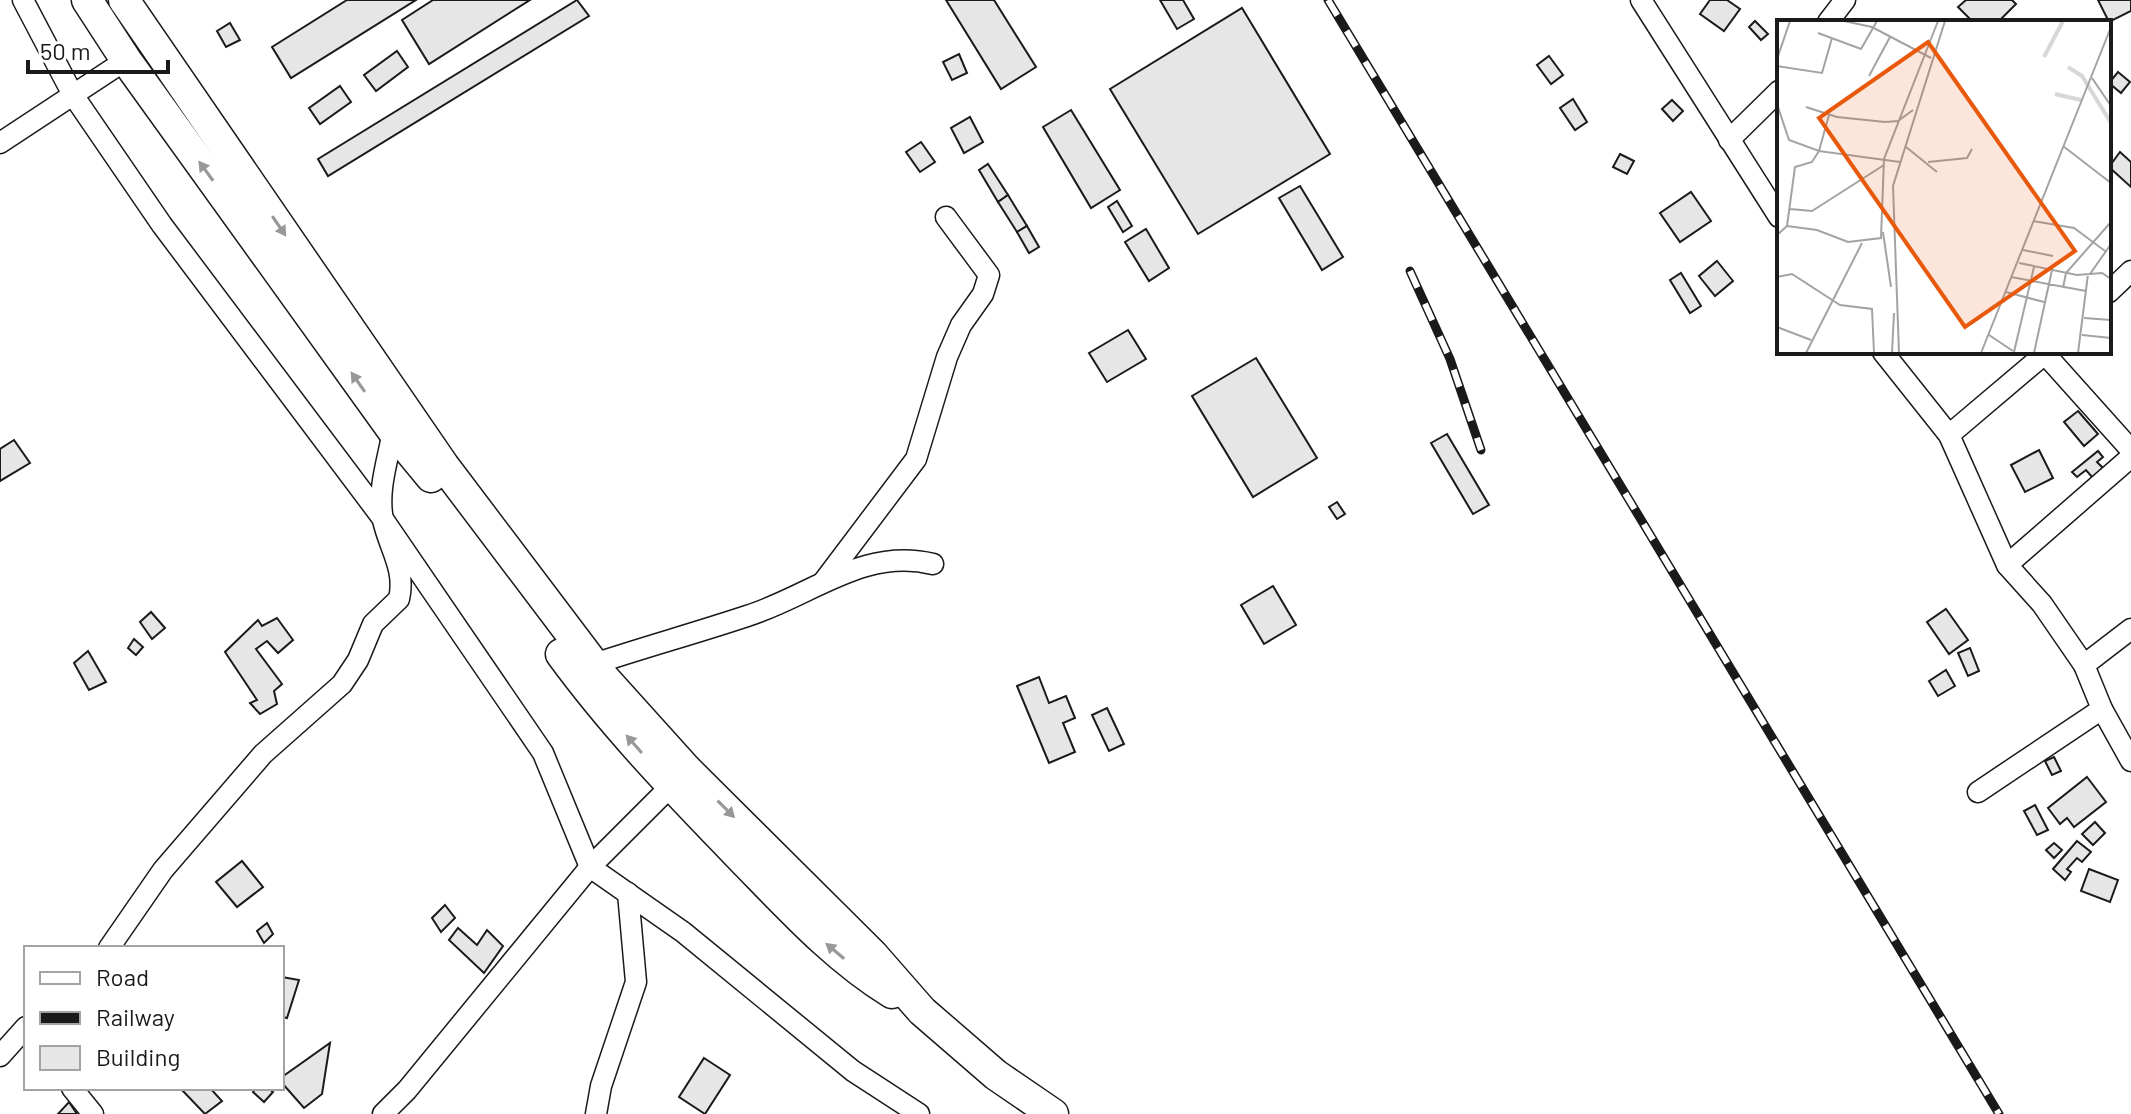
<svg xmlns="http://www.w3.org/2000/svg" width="2131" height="1114" font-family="Barlow,sans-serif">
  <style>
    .building { fill: #e6e6e6; stroke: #1a1a1a; stroke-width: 2 }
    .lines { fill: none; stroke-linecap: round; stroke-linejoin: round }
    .minor-casing { stroke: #1a1a1a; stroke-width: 23 }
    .highway-casing { stroke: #1a1a1a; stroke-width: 33 }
    .minor { stroke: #fff; stroke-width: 20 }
    .highway { stroke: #fff; stroke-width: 30 }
    .rail-casing { stroke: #1a1a1a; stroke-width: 9 }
    .rail { stroke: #fff; stroke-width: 6; stroke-dasharray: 18; stroke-linecap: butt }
    .oneway { fill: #989898 }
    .inset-river { fill: none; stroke: #d7d7d7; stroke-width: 4 }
    .inset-road { fill: none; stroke: #a3a3a3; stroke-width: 2 }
    .view { fill: #e8590c; fill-opacity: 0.15; stroke: #e8590c; stroke-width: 4 }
    .inset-edge { fill: none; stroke: #1a1a1a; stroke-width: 4 }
  </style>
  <rect width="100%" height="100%" fill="#fff"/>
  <g class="building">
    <polygon points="347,0 416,0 291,78 272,47"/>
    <polygon points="433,0 530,0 429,64 402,20"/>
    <polygon points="577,0 589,16 328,176 318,159"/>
    <polygon points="946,0 994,0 1036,67 1001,89"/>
    <polygon points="1160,0 1183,0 1194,19 1177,29"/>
    <polygon points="1710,0 1727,0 1740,9 1724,31 1700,14"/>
    <polygon points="1966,0 2012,0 2016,4 1998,22 1973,22 1958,7"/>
    <polygon points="2098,0 2131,0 2131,11 2109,22"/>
    <polygon points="1242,8 1330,154 1198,234 1110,89"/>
    <polygon points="1755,21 1768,34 1761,40 1749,27"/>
    <polygon points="230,23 240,40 226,47 217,31"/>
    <polygon points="397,51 408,67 376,91 364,75"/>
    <polygon points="959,54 967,73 952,80 943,62"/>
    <polygon points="1549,56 1563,75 1551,84 1537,65"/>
    <polygon points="2118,72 2130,82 2121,93 2109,83"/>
    <polygon points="340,86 351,102 320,124 309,108"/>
    <polygon points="1573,99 1587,122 1575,130 1560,108"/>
    <polygon points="1672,100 1683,111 1673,121 1662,109"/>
    <polygon points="1071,110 1120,190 1091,208 1043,127"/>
    <polygon points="970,117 983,142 964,153 951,128"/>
    <polygon points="921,142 935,162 920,172 906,152"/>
    <polygon points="2120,152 2131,162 2131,187 2109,167"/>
    <polygon points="1620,154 1634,161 1627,174 1613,167"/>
    <polygon points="988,164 1008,195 998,202 979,170"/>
    <polygon points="1300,186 1343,257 1322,270 1279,198"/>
    <polygon points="1691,192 1711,221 1680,242 1660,213"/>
    <polygon points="1008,195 1027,226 1017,232 998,202"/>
    <polygon points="1117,201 1132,226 1123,232 1108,207"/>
    <polygon points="1027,226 1039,247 1029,253 1017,232"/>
    <polygon points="1146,229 1169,268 1149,281 1125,242"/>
    <polygon points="1717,261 1733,281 1715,296 1699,276"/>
    <polygon points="1681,273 1701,306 1690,313 1670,280"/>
    <polygon points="1128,330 1146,359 1107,382 1089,353"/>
    <polygon points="1256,358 1317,458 1253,497 1192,396"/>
    <polygon points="2078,411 2098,434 2084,446 2064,422"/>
    <polygon points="1447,434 1489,505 1473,514 1431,443"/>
    <polygon points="14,440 30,463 0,481 0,449"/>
    <polygon points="2039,450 2053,478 2025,492 2011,465"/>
    <polygon points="2098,451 2103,457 2097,462 2104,469 2093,478 2086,470 2077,477 2072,472"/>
    <polygon points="1337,502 1345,514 1337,519 1329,507"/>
    <polygon points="1273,586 1296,625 1264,644 1241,605"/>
    <polygon points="1946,609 1968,640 1949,654 1927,622"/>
    <polygon points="151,612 165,628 152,639 140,622"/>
    <polygon points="277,618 293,640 278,653 267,641 256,649 282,684 274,691 277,704 260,714 250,703 257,700 225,652 258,620 262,626"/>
    <polygon points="134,639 143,647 136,655 128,648"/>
    <polygon points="1970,648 1979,671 1968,676 1958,653"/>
    <polygon points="88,651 106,682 89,690 74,663"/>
    <polygon points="1946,670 1955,686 1938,696 1929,681"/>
    <polygon points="1039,677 1049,703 1066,696 1075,718 1063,723 1075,752 1049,763 1017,686"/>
    <polygon points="1107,708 1124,744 1109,751 1092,715"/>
    <polygon points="2054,757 2061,771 2052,775 2045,761"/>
    <polygon points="2087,777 2106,802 2074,827 2067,818 2060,824 2048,808"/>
    <polygon points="2035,805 2048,830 2037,835 2024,811"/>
    <polygon points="2095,822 2105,833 2093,845 2082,834"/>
    <polygon points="2077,841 2091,852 2082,862 2077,858 2067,869 2071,872 2065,880 2053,869"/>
    <polygon points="2054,843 2062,850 2054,858 2046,850"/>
    <polygon points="242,861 263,887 237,907 216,882"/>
    <polygon points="2089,869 2118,880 2110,902 2081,891"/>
    <polygon points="445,905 455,918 441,932 432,918"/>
    <polygon points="267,923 273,934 264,943 257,931"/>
    <polygon points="458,928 477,945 487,930 503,946 484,973 449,940"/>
    <polygon points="282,977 299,980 287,1018 282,1017"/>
    <polygon points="330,1043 322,1094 304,1108 282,1083 282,1077"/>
    <polygon points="704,1058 730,1075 705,1114 679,1097"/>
    <polygon points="180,1088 210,1088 222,1101 205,1114"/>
    <polygon points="256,1088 268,1088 273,1092 264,1102 253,1092"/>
    <polygon points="69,1102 77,1114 58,1114"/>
  </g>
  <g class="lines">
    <defs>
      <g id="minor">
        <polyline points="23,0 73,95 162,225 383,519 543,753 590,867 683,932 853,1071 919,1114"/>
        <polyline points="1641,0 1779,217"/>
        <polyline points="1828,22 1845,0"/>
        <polyline points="1729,140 1779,91"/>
        <polyline points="0,143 126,60"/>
        <polyline points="2109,292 2131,271"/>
        <polyline points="1883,352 1949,435 2007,565 2042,604 2084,665 2102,709 2131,761"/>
        <polyline points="2045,354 2131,450"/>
        <polyline points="1949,435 2047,352"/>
        <polyline points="2007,565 2131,457"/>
        <polyline points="824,581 916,459 947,357 961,325 983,294 989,275 946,217"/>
        <path d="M594 664C645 647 696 633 747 616 811 596 863 547 933 564"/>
        <polyline points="2084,665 2131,629"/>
        <polyline points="1978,792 2102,709"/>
        <path d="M109 948 163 870 263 754 342 684 358 660 373 624 399 599C406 569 389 548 383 520 377 490 388 460 393 431"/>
        <polyline points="0,1056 26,1027"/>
        <polyline points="72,1088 93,1114"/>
        <polyline points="383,1114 407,1090 590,867 679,778"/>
        <polyline points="596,1114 601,1086 636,982 628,893"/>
      </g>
      <g id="highway">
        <polyline points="87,0 126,60 393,431 431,477"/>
        <polyline points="124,0 444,466 605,679 687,770 873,955 922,1011 996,1075 1053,1114"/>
        <path d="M561 654C615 728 679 794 743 860 790 908 835 958 892 993"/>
      </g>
    </defs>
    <use href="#minor" class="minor-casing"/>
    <use href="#highway" class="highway-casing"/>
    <use href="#minor" class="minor"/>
    <use href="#highway" class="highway"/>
    <defs>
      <g id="rail">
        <polyline points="1328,0 1999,1114"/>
        <polyline points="1410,271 1450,359 1481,450"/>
      </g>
    </defs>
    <use href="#rail" class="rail-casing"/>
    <use href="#rail" class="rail"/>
  </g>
  <defs><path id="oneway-solid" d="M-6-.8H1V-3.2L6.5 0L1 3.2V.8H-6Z" transform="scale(2)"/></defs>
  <g class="oneway">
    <use href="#oneway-solid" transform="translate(206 171) rotate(-126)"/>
    <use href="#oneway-solid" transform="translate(279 226) rotate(56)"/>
    <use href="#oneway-solid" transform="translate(358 382) rotate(-125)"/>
    <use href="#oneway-solid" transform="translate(634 744) rotate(-131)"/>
    <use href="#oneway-solid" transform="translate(726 809) rotate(45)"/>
    <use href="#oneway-solid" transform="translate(835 951) rotate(-140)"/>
  </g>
  <g transform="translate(1777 20)">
    <rect width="334" height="334" fill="#fff"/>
    <path class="inset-river" d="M267 37 286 1M291 47 305 56 334 103M278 74 304 80"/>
    <path class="inset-road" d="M67 1 95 7 154 38M41 13 84 29 100 1M0 39 13 1M0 46 45 53 55 18M92 56 113 17M315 58 334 86M0 84 12 120 42 131 52 95M29 87 60 97 108 102 121 101 136 90M286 126 334 163M129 127 160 152M151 142 190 138 195 129M13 189 35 191 107 145M256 201 297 208 328 231M10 206 40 210 71 222 104 218 107 139 161 1M106 212 114 267M0 215 10 206 18 147 35 142 42 131 123 142M246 230 276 236M242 243 300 255 325 253 334 259M313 254 334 224M0 257 15 254 63 285 95 289 97 333M234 257 309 271M286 268 289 253 334 202M229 272 267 282M307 298 334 300M0 307 34 320M212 315 236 331M305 315 334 318M237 332 257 247M29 333 85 223M115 333 117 293M122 333 116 166 168 1M204 333 334 7M257 333 275 250M301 333 311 254"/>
    <path class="view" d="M151 22 298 231 188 307 42 98Z"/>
    <rect width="334" height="334" class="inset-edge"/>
  </g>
  <rect x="24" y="946" width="260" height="144" fill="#ffffff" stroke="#a3a3a3" stroke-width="2"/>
  <rect x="40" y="972" width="40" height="12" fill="#ffffff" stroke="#a3a3a3" stroke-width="2"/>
  <text x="96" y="986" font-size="24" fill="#1a1a1a">Road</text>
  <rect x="40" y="1012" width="40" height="12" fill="#1a1a1a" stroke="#a3a3a3" stroke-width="2"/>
  <text x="96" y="1026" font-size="24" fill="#1a1a1a">Railway</text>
  <rect x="40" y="1046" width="40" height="24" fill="#e6e6e6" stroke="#a3a3a3" stroke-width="2"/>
  <text x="96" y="1066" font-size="24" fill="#1a1a1a">Building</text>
  <path d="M28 60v12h140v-12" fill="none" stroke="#1a1a1a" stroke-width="4"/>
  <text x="40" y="60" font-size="24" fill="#1a1a1a" stroke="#ffffff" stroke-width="6" paint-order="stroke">50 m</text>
</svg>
